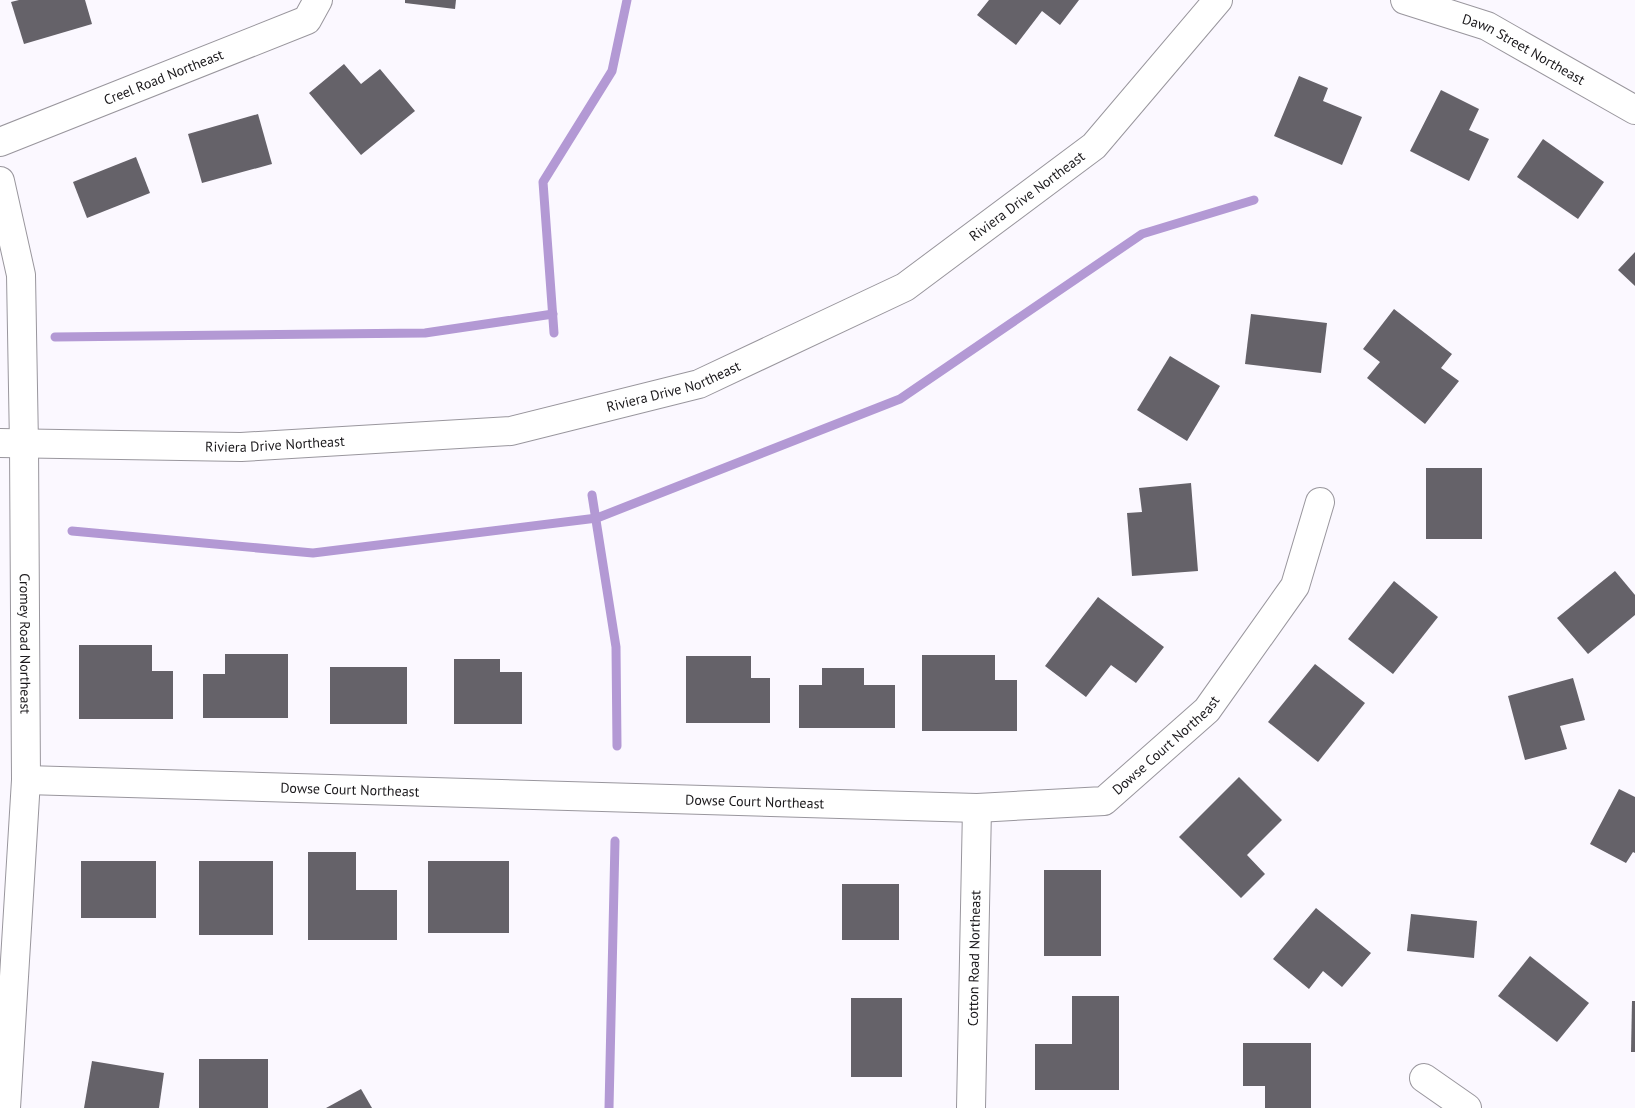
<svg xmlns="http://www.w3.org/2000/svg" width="1635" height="1108" font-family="'PT Sans',sans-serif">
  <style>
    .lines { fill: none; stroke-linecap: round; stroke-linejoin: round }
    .stream { stroke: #b399d4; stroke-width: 9 }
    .building { fill: #656269 }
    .minor-casing { stroke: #99969d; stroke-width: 30 }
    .tertiary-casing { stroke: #99969d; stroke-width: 30 }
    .minor { stroke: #fff; stroke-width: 28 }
    .tertiary { stroke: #fff; stroke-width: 28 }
    .labels { text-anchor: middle; stroke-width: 5; stroke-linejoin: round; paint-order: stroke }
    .street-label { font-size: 14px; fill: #1a181b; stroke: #fff }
  </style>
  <rect width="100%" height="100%" fill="#fbf8ff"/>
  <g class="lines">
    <g class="stream">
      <polyline points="554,333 543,182 612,71 627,0"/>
      <polyline points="55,337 425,333 553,314"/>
      <polyline points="592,495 616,647 617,746"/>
      <polyline points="72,531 313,553 597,518 900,399 1142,234 1254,200"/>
      <polyline points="609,1108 615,841"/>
    </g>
  </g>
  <g class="building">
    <polygon points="19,0 85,0 92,24 24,44 11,2"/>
    <polygon points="405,0 456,0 455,9 405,3"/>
    <polygon points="989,0 1079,0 1060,25 1042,11 1016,45 977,15"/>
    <polygon points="344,64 361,84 380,69 415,111 361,155 309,93"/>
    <polygon points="1299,76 1328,88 1323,101 1362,117 1342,165 1274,136"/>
    <polygon points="1441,90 1479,109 1469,130 1489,139 1469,181 1410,151"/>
    <polygon points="258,114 272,164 202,183 188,134"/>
    <polygon points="1543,139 1604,182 1578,219 1517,177"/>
    <polygon points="136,157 150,193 87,218 73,182"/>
    <polygon points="1635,252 1635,286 1618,270"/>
    <polygon points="1394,309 1452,354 1441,368 1459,381 1425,424 1367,378 1380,362 1363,349"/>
    <polygon points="1251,314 1327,323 1321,373 1245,364"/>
    <polygon points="1170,356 1220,386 1187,441 1137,410"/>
    <rect x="1426" y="468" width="56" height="71"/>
    <polygon points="1191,483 1198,571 1132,576 1127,513 1142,512 1139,488"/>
    <polygon points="1615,571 1635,595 1635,615 1588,654 1557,618"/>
    <polygon points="1394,581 1438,617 1393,674 1348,639"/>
    <polygon points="1098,597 1164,647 1136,683 1111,665 1086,697 1045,666"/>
    <polygon points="79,645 152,645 152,671 173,671 173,719 79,719"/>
    <polygon points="225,654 288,654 288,718 203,718 203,674 225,674"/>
    <polygon points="922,655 995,655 995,680 1017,680 1017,731 922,731"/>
    <polygon points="686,656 751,656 751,678 770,678 770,723 686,723"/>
    <polygon points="454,659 500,659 500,672 522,672 522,724 454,724"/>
    <polygon points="1315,664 1365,703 1318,762 1268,722"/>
    <rect x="330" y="667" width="77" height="57"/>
    <polygon points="822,668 864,668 864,685 895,685 895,728 799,728 799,685 822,685"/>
    <polygon points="1573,678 1585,720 1560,726 1567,749 1525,760 1508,696"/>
    <polygon points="1239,777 1282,820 1247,855 1265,874 1241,898 1179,837"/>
    <polygon points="1619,789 1635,797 1635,853 1633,852 1626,863 1590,844"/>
    <polygon points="308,852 356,852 356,890 397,890 397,940 308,940"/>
    <rect x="81" y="861" width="75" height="57"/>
    <rect x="199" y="861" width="74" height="74"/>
    <rect x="428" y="861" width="81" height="72"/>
    <rect x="1044" y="870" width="57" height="86"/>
    <rect x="842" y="884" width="57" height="56"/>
    <polygon points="1316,908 1371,953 1342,987 1323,971 1309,989 1273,959"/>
    <polygon points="1411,914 1477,921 1474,958 1407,951"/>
    <polygon points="1530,956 1589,1003 1557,1042 1498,996"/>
    <polygon points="1072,996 1119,996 1119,1090 1035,1090 1035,1044 1072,1044"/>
    <rect x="851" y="998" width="51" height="79"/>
    <polygon points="1632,1001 1635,1001 1635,1052 1631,1052"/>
    <polygon points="1243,1043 1311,1043 1311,1108 1265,1108 1265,1086 1243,1086"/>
    <rect x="199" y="1059" width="69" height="49"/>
    <polygon points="92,1061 164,1073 159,1108 84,1108"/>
    <polygon points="361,1089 372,1108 326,1108"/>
  </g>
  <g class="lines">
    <defs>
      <g id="minor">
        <path id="s1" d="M1405 0 1487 26 1635 110"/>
        <path id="s2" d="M0 142 307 20 318 0"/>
        <path id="s3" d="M0 181 21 275 24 445 26 780 6 1108"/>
        <path id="s4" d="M26 780 977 808 1104 801 1207 710 1295 586 1320 502"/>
        <polyline points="1424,1078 1467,1108"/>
        <path id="s5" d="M971 1108 977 808"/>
      </g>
      <g id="tertiary">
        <path id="s6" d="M0 443 241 447 511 431 699 384 905 287 1094 146 1218 0"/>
      </g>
    </defs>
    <use href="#minor" class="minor-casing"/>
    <use href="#tertiary" class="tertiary-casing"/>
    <use href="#minor" class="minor"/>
    <use href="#tertiary" class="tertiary"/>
  </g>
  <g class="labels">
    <g class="street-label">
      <text dy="5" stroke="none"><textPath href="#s1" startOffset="129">Dawn Street Northeast</textPath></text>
      <text dy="5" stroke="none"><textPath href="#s2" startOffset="176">Creel Road Northeast</textPath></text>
      <text dy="5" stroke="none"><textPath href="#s6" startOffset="1085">Riviera Drive Northeast</textPath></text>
      <text dy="5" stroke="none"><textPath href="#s6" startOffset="680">Riviera Drive Northeast</textPath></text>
      <text dy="5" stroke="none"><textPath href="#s6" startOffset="275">Riviera Drive Northeast</textPath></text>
      <text dy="5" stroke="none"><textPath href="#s3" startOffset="465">Cromey Road Northeast</textPath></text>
      <text dy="5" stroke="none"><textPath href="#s4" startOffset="1162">Dowse Court Northeast</textPath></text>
      <text dy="5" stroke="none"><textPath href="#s4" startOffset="324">Dowse Court Northeast</textPath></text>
      <text dy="5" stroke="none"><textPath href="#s4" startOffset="729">Dowse Court Northeast</textPath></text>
      <text dy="5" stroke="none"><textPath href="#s5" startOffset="150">Cotton Road Northeast</textPath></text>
    </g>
  </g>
</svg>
